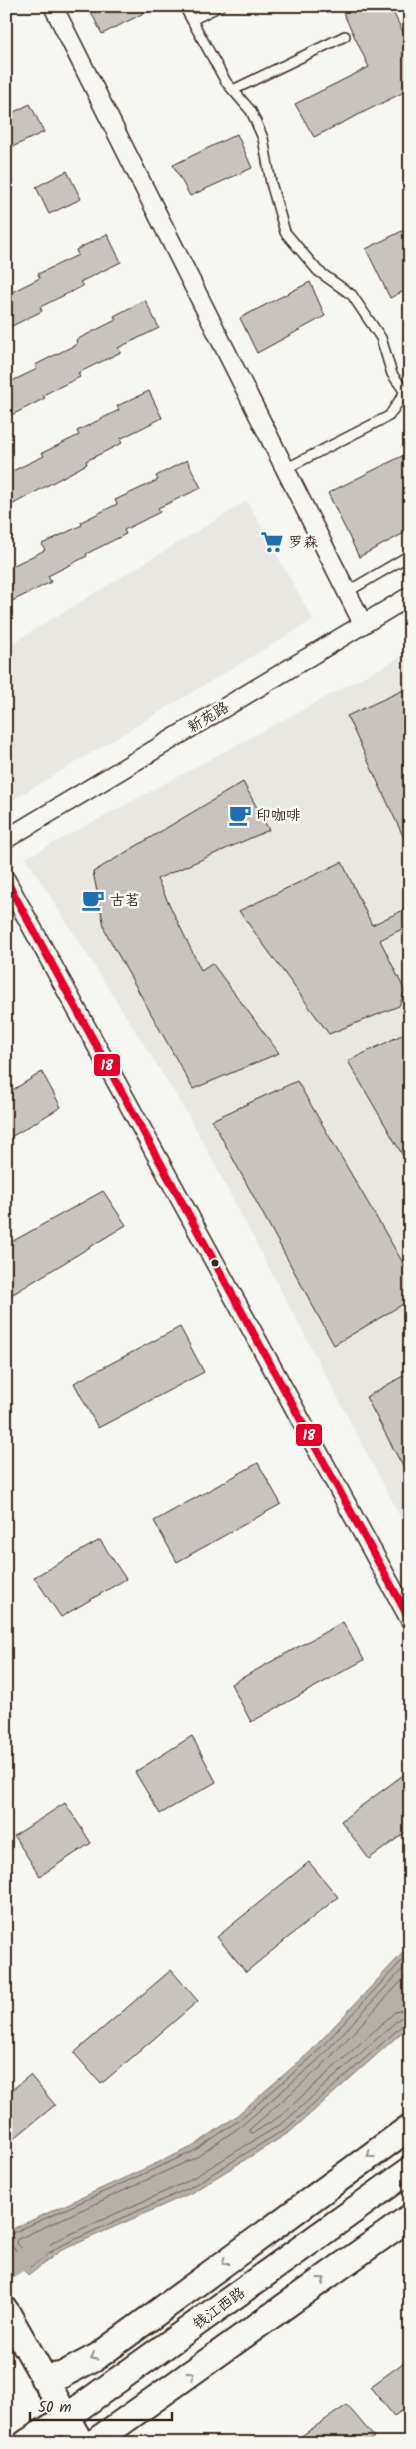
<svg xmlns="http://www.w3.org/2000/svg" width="416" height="2449" font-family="Kalam,'LXGW WenKai TC',sans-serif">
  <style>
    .built { fill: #e8e7e2 }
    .water { fill: #b6b0a9; stroke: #857a71 }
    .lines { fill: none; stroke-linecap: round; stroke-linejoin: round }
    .shore { stroke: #6c6056; stroke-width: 1 }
    .canal { stroke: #b6b0a9; stroke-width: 20 }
    .building { fill: #c8c3be; stroke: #3b2a1e }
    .lane-casing { stroke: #3b2a1e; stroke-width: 12 }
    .street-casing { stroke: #3b2a1e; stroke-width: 21 }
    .secondary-casing { stroke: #3b2a1e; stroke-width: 29 }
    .lane { stroke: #f6f6f2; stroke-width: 9 }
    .street { stroke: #f6f6f2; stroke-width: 18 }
    .secondary { stroke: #f6f6f2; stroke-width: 25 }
    .bus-1-casing { stroke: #f6f6f2; stroke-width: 11 }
    .bus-1 { stroke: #e4002b; stroke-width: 8 }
    .oneway { stroke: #989088 }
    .bus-dot { fill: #3b2a1e; stroke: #f6f6f2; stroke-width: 2 }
    .labels { text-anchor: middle; stroke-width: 5; stroke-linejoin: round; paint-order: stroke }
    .poi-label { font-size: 15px; fill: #3b2a1e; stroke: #f6f6f2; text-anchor: start }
    .street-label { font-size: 15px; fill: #3b2a1e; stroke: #f6f6f2 }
    .line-badge { stroke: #f6f6f2; stroke-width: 2 }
    .badge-label { font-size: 14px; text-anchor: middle; font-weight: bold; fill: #fff }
  </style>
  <rect width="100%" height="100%" fill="#f6f6f2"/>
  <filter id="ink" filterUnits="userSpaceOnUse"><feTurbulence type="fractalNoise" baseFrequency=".02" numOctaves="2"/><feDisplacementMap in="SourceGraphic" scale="10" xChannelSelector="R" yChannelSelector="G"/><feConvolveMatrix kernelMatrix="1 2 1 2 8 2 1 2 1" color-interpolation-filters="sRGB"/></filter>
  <g filter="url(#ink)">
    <g class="built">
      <polygon points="247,501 313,620 6,804 6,647"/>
      <polygon points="410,652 410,1535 189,1116 26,858"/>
    </g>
    <polygon class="water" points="410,1945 410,2025 290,2132 191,2193 60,2251 28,2276 6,2247 6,2232 192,2147 235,2117 309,2053"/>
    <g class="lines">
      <g class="shore">
        <polyline points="410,1961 317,2061 241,2126 197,2157 18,2239 17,2243 32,2259 55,2241 186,2182 283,2123 400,2018 410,2015"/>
        <polyline points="410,1972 322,2066 250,2129 250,2132 253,2133 279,2117 395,2012 410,2008"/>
        <polyline points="6,2236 194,2151 238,2121 313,2056 410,1952"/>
        <polyline points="6,2244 12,2246 30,2267 58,2247 189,2188 287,2128 405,2023 410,2022"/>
      </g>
      <polyline class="canal" points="6,2270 40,2248"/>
    </g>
    <g class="building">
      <polygon points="88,6 158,6 102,34"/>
      <polygon points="340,6 390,6 410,46 410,89 314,137 295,104 369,67"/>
      <polygon points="30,104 44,132 12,147 6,135 6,116"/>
      <polygon points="237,134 252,168 190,196 173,165"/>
      <polygon points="67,171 81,199 49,214 36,187"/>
      <polygon points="410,227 410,288 390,298 366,249"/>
      <polygon points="107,234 121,262 80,282 83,286 40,307 42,311 6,329 6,295 40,278 38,274 78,255 76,250"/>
      <polygon points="310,282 325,316 257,353 240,318"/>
      <polygon points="145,300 159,328 118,348 121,352 78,373 80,377 43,395 45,398 6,418 6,384 37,369 35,365 77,344 76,340 116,320 114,316"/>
      <polygon points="149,391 162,418 120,439 122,443 86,461 87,464 6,508 6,474 44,456 42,453 79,435 77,431 119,410 117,406"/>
      <polygon points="410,452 410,530 359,557 328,493"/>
      <polygon points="187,460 201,488 158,508 160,512 124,530 126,534 86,554 87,556 48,576 51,582 6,604 6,569 45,550 42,544 82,525 81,522 117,504 115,500 158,480 156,476"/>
      <polygon points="410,687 410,851 347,716"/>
      <polygon points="243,782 269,830 157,879 201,970 212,963 279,1053 193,1089 105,931 93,872"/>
      <polygon points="342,862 372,925 410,907 410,925 380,940 405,991 399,1006 329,1034 239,911"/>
      <polygon points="410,1031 410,1168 348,1061"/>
      <polygon points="42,1072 61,1107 6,1140 6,1094"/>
      <polygon points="297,1081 410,1275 410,1300 334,1345 212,1120"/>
      <polygon points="103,1191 126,1225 13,1294 6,1284 6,1245"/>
      <polygon points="180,1327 204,1372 98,1428 74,1383"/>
      <polygon points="410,1372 410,1480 366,1397"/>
      <polygon points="258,1463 281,1504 177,1562 154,1521"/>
      <polygon points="100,1540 126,1579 61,1617 34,1577"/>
      <polygon points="343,1622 364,1660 251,1722 231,1684"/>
      <polygon points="192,1736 216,1782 160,1814 135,1772"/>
      <polygon points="410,1770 410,1829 369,1859 341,1821"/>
      <polygon points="65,1803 91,1843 40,1876 14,1836"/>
      <polygon points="309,1862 338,1897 246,1972 217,1937"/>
      <polygon points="171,1970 198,2001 101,2084 74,2053"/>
      <polygon points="30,2075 55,2105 6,2145 6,2095"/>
      <polygon points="410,2358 410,2405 394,2416 370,2387"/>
      <polygon points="347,2405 374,2437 366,2443 291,2443"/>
    </g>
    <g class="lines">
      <defs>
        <g id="lane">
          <polyline points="184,6 226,82 251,111 263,138 271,183 285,232 318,271 352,295 381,338 392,374 405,392"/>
          <polyline points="192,20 220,6"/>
          <polyline points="233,90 345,36"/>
          <polyline points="285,469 389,416 405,392 409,390"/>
          <polyline points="347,592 410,555"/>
        </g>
        <g id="street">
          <polyline points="53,6 363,624"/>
          <polyline points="6,839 410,596"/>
          <polyline points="6,880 410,1620"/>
        </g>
        <g id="secondary">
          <polyline points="6,2311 81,2443"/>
          <polyline points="43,2378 62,2375 98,2356 410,2127"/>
          <polyline points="26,2443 65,2418 410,2170"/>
          <polyline points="93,2443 410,2217"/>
        </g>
      </defs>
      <use href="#lane" class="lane-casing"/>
      <use href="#street" class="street-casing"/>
      <use href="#secondary" class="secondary-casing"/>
      <use href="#lane" class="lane"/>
      <use href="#street" class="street"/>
      <use href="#secondary" class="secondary"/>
      <defs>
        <polyline id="bus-1" points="6,880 410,1620"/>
      </defs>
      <use href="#bus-1" class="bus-1-casing"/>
      <use href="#bus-1" class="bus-1"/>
    </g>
    <defs><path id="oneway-chevron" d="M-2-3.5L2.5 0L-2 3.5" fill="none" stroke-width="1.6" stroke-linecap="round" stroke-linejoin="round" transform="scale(1.25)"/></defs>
    <g class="oneway">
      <use href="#oneway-chevron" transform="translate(370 2155) rotate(144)"/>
      <use href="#oneway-chevron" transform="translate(225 2262) rotate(144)"/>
      <use href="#oneway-chevron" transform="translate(322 2280) rotate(-36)"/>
      <use href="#oneway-chevron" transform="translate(94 2357) rotate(150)"/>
      <use href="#oneway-chevron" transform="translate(191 2375) rotate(-36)"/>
    </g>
  </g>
  <defs>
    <symbol id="supermarket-bare" viewBox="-9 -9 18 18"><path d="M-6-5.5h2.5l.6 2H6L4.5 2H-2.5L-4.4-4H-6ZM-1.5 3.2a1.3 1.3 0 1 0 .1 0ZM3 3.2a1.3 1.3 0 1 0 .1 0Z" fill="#1f6fb2" stroke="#f6f6f2" stroke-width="2.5" paint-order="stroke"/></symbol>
    <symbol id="cafe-bare" viewBox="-9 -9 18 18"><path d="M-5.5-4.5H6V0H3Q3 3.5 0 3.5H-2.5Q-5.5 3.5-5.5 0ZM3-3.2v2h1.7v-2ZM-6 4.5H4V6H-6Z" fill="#1f6fb2" stroke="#f6f6f2" stroke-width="2.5" paint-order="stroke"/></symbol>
  </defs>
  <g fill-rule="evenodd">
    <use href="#supermarket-bare" x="256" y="526" width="32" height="32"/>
    <use href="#cafe-bare" x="224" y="799" width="32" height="32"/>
    <use href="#cafe-bare" x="77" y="884" width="32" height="32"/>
  </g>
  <circle class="bus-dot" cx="215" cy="1263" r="4.5"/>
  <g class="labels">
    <g class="poi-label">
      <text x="288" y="547">罗森</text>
      <text x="256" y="820">印咖啡</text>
      <text x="110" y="905">古茗</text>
    </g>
    <g class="street-label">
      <text transform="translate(208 717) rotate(-31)" y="5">新苑路</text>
      <text transform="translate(219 2308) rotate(-36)" y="5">钱江西路</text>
    </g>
  </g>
  <g class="line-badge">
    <rect x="93" y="1053" width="28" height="24" rx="5" fill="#e4002b"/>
    <rect x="295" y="1423" width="28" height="24" rx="5" fill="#e4002b"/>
  </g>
  <g class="badge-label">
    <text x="107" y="1070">18</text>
    <text x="309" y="1440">18</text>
  </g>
  <rect width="416" height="2449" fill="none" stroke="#f6f6f2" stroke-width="25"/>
  <rect x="12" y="12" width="391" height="2424" fill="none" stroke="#3b2a1e" stroke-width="2" filter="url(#ink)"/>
  <path d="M30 2412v8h142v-8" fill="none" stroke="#3b2a1e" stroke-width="2.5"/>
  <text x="38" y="2412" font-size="15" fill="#3b2a1e" stroke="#f6f6f2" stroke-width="4" paint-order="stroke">50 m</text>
</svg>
